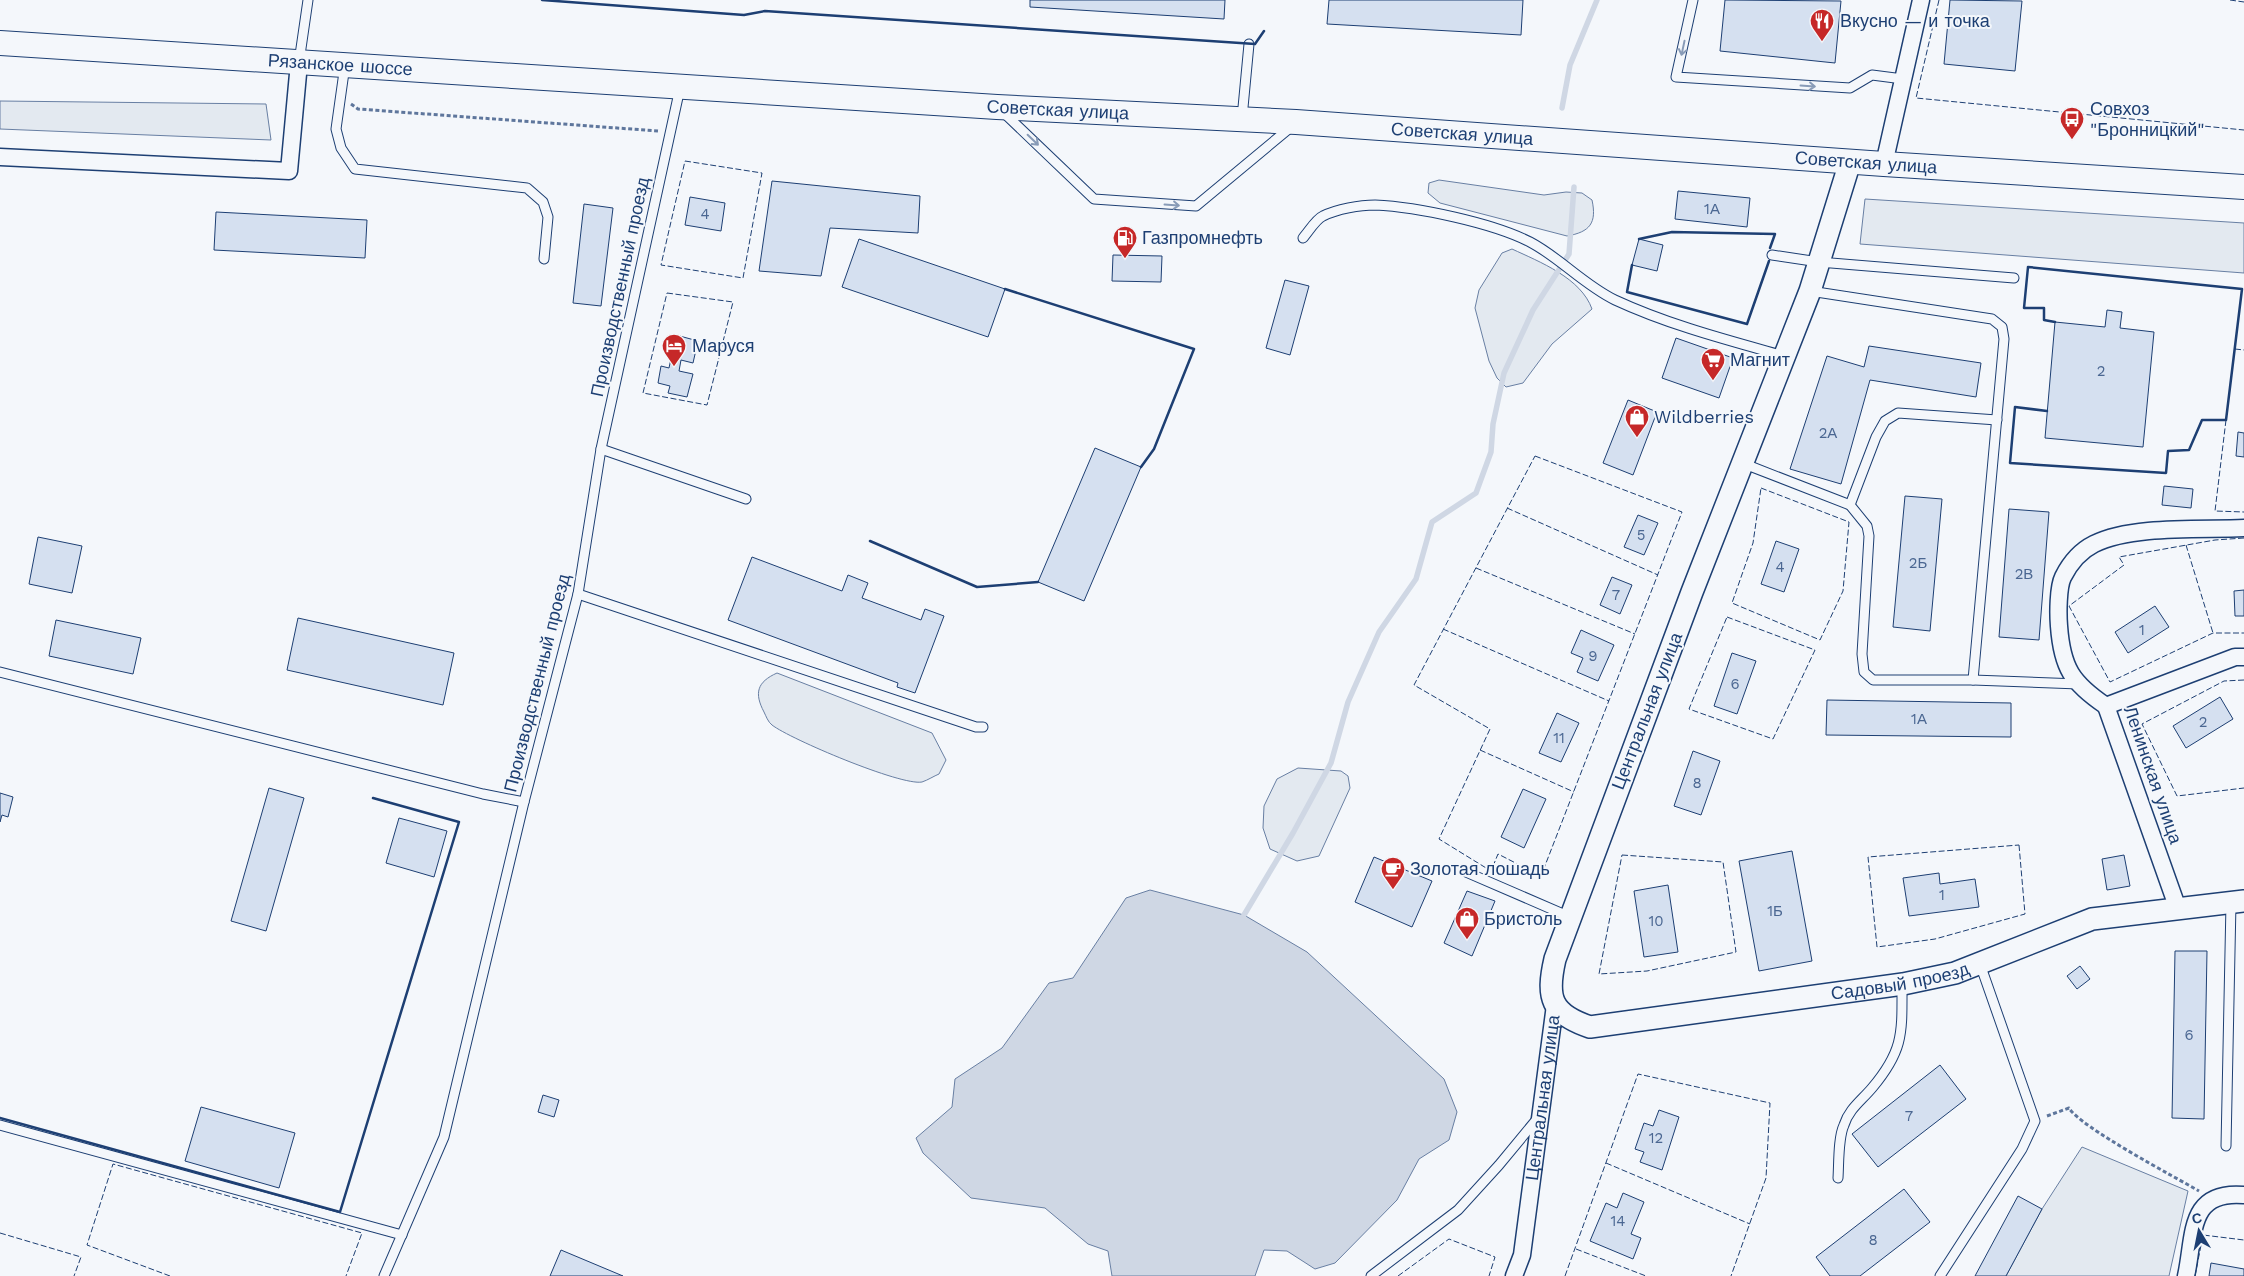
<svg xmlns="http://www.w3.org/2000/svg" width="2244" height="1276" font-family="'Work Sans',sans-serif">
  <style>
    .green { fill: #e3e9f0; stroke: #687fa3 }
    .water { fill: #cfd7e4; stroke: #687fa3 }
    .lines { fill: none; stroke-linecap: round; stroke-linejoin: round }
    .stream { stroke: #cfd7e4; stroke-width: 5.5 }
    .building { fill: #d5e0f0; stroke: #1d3f73 }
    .service-casing { stroke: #1d3f73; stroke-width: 11 }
    .minor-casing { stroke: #1d3f73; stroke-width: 19 }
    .tertiary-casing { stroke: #1d3f73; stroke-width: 24 }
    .secondary-casing { stroke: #1d3f73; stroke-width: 26 }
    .path { stroke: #5e769c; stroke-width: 3; stroke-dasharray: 4 2.5; stroke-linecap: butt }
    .service { stroke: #f4f7fb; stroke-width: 9 }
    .minor { stroke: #f4f7fb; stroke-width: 16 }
    .tertiary { stroke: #f4f7fb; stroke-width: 21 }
    .secondary { stroke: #f4f7fb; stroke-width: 24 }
    .fence { stroke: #1d3f73; stroke-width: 1; stroke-dasharray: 6 2.5; stroke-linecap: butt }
    .wall { stroke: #1d3f73; stroke-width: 2.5 }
    .oneway { stroke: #889bb7 }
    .labels { text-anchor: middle; stroke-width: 4; stroke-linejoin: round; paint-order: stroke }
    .number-label { font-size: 15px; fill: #4b6792 }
    .poi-label { font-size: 18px; fill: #1d3f73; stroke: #f4f7fb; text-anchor: start }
    .street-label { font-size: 18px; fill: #1d3f73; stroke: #f4f7fb }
  </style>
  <rect width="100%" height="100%" fill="#f4f7fb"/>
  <g class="green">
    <polygon points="0,101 266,104 271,140 0,129"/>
    <path d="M1439 180 1544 195 1566 192 1582 193 1592 200C1597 223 1590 232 1567 236L1440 203 1428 193 1429 183Z"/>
    <polygon points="1865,199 2244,223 2244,273 1860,244"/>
    <path d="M1512 249C1540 262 1581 278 1592 309L1552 344 1523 383 1506 387 1497 378 1489 361 1475 308 1479 290 1502 253Z"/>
    <path d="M777 673 932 733 946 760 939 774C934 776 928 780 922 782 901 786 790 739 772 725 768 722 766 716 764 712 754 693 757 682 777 673Z"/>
    <polygon points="1298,768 1341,771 1348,776 1350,788 1319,856 1297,861 1270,849 1263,828 1264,806 1277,779"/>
    <polygon points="2082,1147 2188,1191 2169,1276 2006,1276 2042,1209"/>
  </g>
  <polygon class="water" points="1150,890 1244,915 1307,952 1444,1079 1457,1112 1449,1140 1419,1159 1397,1200 1335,1263 1315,1269 1287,1251 1264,1250 1255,1276 1112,1276 1108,1251 1088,1244 1045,1208 971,1198 923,1153 916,1138 952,1107 955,1079 1002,1048 1049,983 1073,978 1126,898"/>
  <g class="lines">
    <g class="stream">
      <polyline points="1562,108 1570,65 1597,0"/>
      <polyline points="1244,915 1293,833 1331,763 1348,702 1379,632 1416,579 1432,522 1476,493 1491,452 1493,424 1504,373 1533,310 1569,254 1574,187"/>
    </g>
  </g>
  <g class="building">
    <polygon points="1030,0 1225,0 1224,19 1030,7"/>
    <polygon points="1329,0 1523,0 1521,35 1327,24"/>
    <polygon points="1725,0 1841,1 1835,63 1720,51"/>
    <polygon points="1950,0 2022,1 2015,71 1944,64"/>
    <polygon points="772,181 920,196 918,233 830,228 821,276 759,271"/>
    <polygon points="1678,191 1750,198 1747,227 1675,219"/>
    <polygon points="690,197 725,203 721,231 685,225"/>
    <polygon points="584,204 613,208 601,306 573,303"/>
    <polygon points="216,212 367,220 365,258 214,250"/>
    <polygon points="859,239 1005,289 988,337 842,287"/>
    <polygon points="1639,239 1663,245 1657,271 1632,265"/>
    <polygon points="1113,255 1162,256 1161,282 1112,281"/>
    <polygon points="1285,280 1309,286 1290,355 1266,348"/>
    <polygon points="2107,310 2122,312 2120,328 2154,332 2143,447 2045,438 2055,322 2105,327"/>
    <polygon points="676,335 698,341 693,363 681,360 679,371 693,374 687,397 668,393 670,386 658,383 661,366 669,368"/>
    <polygon points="1676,338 1733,358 1719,398 1662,378"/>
    <polygon points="1869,346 1981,363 1976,397 1870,380 1841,484 1790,469 1827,356 1864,367"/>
    <polygon points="1628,400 1657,412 1633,475 1603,463"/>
    <polygon points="2238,432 2244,433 2244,457 2236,456"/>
    <polygon points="1095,448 1141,467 1084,601 1038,582"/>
    <polygon points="2164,486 2193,489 2191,508 2162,505"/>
    <polygon points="1905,496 1942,499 1930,631 1893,627"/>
    <polygon points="2009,509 2049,512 2039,640 1999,637"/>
    <polygon points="1638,515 1658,523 1644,555 1624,547"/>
    <polygon points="38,537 82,546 72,593 29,584"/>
    <polygon points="1776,541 1799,549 1784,592 1761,584"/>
    <polygon points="752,557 842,591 848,575 868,583 862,598 921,620 925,609 944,616 915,693 897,687 898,683 728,620"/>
    <polygon points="1612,577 1632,585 1620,614 1600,605"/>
    <polygon points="2244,590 2244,616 2235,616 2234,591"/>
    <polygon points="2155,606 2169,627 2128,653 2115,632"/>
    <polygon points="298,618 454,653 443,705 287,670"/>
    <polygon points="56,620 141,638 133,674 49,656"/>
    <polygon points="1581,630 1614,645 1598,681 1577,672 1583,658 1571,653"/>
    <polygon points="1732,653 1756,661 1737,714 1714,706"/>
    <polygon points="2220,697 2233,719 2186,748 2173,726"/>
    <polygon points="1827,700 2011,703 2011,737 1826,735"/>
    <polygon points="1557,713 1579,723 1561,762 1539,753"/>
    <polygon points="1693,751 1720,761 1701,815 1674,806"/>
    <polygon points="269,788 304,798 266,931 231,921"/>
    <polygon points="1523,789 1546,799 1524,848 1501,837"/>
    <polygon points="0,793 13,797 8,817 2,815 0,822"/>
    <polygon points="399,818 447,831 434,877 386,863"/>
    <polygon points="1792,851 1812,961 1759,971 1739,861"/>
    <polygon points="2124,855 2130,886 2107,890 2102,859"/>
    <polygon points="1374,857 1432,881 1412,927 1355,902"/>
    <polygon points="1939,873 1940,884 1975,879 1979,907 1909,916 1903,878"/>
    <polygon points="1668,885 1678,952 1644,957 1634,891"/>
    <polygon points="1467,891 1495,901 1472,956 1444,943"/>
    <polygon points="2175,951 2207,951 2204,1119 2172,1118"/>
    <polygon points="2080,966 2090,979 2077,989 2067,976"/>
    <polygon points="1940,1065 1966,1099 1878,1167 1852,1134"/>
    <polygon points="543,1095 559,1100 554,1117 538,1112"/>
    <polygon points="201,1107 295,1133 279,1188 185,1161"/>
    <polygon points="1659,1110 1679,1117 1662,1170 1640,1162 1644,1152 1635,1149 1644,1123 1653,1126"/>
    <polygon points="1904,1189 1930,1222 1860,1276 1830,1276 1816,1257"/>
    <polygon points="1623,1193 1644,1202 1631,1234 1641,1238 1633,1259 1590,1241 1606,1203 1617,1208"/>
    <polygon points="2018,1196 2042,1209 2006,1276 1975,1276"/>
    <polygon points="561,1250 623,1276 550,1276"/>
    <polygon points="2211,1263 2244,1269 2244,1276 2209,1276"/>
  </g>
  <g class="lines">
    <defs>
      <g id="service">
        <polyline points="1693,0 1676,77 1850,88 1872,75 1903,79"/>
        <polyline points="299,62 308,0"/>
        <polyline points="345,65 336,129 341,148 355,169 527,188 543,202 548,217 544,259"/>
        <polyline points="1003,112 1094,199 1196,206 1291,127"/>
        <polyline points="1242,118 1249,44"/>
        <path d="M1303 238C1309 231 1316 219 1323 216 1337 209 1360 205 1375 205 1418 207 1493 223 1530 242 1559 257 1584 285 1615 300 1669 325 1727 340 1784 356"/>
        <polyline points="1772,255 1819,262 2014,278"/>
        <polyline points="1810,291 1992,319 2002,327 2004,339 1973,680"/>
        <polyline points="601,449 746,499"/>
        <polyline points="1742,463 1850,505 1867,526 1869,536 1862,654 1864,672 1873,680 1973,680 2079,684"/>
        <polyline points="1850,505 1876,437 1885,421 1898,413 1997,420"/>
        <polyline points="578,594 976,727 983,727"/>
        <polyline points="0,672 483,794 524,802"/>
        <polyline points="1466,872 1570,917"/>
        <polyline points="0,1125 402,1235"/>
        <polyline points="2226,1146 2231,903"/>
        <path d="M1838 1178C1839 1163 1838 1138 1844 1125 1849 1109 1861 1101 1872 1088 1904 1050 1902 1033 1902 985"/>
        <polyline points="384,1276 444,1137 524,802 578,594 601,449 680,88"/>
        <polyline points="1371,1276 1458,1210 1499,1165 1537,1119"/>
        <polyline points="1940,1276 2022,1149 2035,1121 1980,964"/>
      </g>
      <g id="minor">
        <polyline points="0,157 289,171 299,63"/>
        <polyline points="1884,164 1921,0"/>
        <path d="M2106 706C2072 683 2062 668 2059 626 2058 614 2058 587 2063 577 2070 563 2080 551 2094 544 2132 525 2201 530 2244 528"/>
        <polyline points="2178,909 2106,706 2235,657 2244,657"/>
        <path id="s1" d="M1514 1276 1522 1255 1555 1005"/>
        <path d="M2186 1276C2195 1236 2187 1190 2244 1195"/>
      </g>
      <g id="tertiary">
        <path id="s2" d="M1850 162 1810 291 1692 592 1555 959C1546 998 1551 1014 1590 1027L1903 984 1955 973 2092 919 2244 901"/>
      </g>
      <g id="secondary">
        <path id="s3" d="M0 43 997 107 1296 122 1884 164 2244 187"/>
      </g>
    </defs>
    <use href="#service" class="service-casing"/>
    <use href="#minor" class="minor-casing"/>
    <use href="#tertiary" class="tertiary-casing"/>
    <use href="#secondary" class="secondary-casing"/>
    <g class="path">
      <polyline points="351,104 358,109 658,131"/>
      <path d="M2047 1116 2069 1108C2080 1127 2175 1177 2199 1191"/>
    </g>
    <use href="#service" class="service"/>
    <use href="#minor" class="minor"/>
    <use href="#tertiary" class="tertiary"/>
    <use href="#secondary" class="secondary"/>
    <g class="fence">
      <polyline points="1939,0 1916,98 2244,130"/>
      <polyline points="2230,0 2244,2"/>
      <polygon points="685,161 762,173 743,278 661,265"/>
      <polygon points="667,293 733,302 707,405 643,393"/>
      <polyline points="2235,349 2244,350"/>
      <polyline points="2226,420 2215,511 2244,512"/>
      <polygon points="1535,456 1682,512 1541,876 1498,854 1491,871 1439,839 1490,729 1414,685"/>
      <polygon points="1761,488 1849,522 1843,591 1820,640 1732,603 1753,543"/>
      <polyline points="1507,508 1658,575"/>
      <polyline points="2244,538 2215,540 2119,557 2124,565 2069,606 2110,682 2213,633 2244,633"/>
      <polyline points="2186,545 2213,633"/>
      <polyline points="1476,568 1635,634"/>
      <polygon points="1727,617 1815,650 1773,739 1689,709"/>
      <polyline points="1443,629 1609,701"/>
      <polyline points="2244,680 2224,681 2142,724 2177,796 2244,788"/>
      <polyline points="1480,750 1574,792"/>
      <polygon points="2019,845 2025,914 1935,939 1877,947 1868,857"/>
      <polygon points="1622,855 1723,862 1736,952 1647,971 1599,974"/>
      <polyline points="1606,1163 1750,1224"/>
      <polyline points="0,1233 81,1257 74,1276"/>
      <polyline points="1576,1249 1646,1276"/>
      <polyline points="170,1276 87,1245 113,1164 362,1233 346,1276"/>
      <polyline points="1398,1276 1449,1239 1495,1257 1489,1276"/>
      <polyline points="1565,1276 1638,1074 1770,1103 1766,1178 1731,1276"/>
      <polyline points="2195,1276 2203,1235 2244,1240"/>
    </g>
    <g class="wall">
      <polyline points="542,0 744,15 765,11 1255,44 1264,31"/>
      <polyline points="1639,239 1672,232 1775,234 1770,248"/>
      <polyline points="1632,265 1627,292 1747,324 1769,261"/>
      <polyline points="1005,289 1194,349 1154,449 1141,467"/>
      <polyline points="2047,411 2015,407 2010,463 2166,473 2168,451 2189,450 2202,420 2226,420 2242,289 2028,267 2024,308 2044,308 2044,320 2055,322"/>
      <polyline points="870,541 977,587 1038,582"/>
      <polyline points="0,1118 340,1212 459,822 373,798"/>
    </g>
  </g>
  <defs><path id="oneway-shaft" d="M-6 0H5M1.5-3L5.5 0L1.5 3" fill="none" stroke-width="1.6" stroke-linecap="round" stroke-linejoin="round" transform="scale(1.25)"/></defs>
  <g class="oneway">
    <use href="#oneway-shaft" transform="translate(1683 48) rotate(102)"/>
    <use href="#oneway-shaft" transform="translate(1808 86) rotate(4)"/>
    <use href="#oneway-shaft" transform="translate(1033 140) rotate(44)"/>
    <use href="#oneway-shaft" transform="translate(1172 205) rotate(4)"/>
  </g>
  <defs>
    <symbol id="restaurant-pin" viewBox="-11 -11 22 30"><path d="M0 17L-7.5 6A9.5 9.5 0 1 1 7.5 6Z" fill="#c62828" stroke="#f4f7fb"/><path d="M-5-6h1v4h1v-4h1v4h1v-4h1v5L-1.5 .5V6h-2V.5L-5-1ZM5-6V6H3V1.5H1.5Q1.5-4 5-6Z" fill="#fff"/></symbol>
    <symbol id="bus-pin" viewBox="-11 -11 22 30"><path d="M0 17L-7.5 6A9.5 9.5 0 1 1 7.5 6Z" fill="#c62828" stroke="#f4f7fb"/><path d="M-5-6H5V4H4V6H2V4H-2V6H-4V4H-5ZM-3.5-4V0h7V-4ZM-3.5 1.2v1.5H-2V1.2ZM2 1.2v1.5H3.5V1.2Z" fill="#fff"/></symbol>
    <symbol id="fuel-pin" viewBox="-11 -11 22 30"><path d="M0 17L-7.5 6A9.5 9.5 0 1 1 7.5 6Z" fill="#c62828" stroke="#f4f7fb"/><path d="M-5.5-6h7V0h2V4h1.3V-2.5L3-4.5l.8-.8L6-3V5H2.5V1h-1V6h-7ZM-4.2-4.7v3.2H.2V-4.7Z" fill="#fff"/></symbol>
    <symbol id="hotel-pin" viewBox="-11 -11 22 30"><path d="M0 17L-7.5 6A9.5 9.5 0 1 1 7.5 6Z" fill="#c62828" stroke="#f4f7fb"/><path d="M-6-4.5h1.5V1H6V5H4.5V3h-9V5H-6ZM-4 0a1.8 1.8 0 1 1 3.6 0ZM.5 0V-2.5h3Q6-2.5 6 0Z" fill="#fff"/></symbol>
    <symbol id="supermarket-pin" viewBox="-11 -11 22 30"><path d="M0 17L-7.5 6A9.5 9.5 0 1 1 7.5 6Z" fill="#c62828" stroke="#f4f7fb"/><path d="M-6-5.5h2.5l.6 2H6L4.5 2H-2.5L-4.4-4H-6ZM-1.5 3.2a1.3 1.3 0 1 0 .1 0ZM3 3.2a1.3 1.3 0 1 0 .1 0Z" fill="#fff"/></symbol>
    <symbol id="shop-pin" viewBox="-11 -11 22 30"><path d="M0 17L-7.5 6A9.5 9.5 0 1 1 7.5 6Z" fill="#c62828" stroke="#f4f7fb"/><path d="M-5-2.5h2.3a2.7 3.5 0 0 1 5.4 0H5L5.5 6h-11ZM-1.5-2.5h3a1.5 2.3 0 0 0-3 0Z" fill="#fff"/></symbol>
    <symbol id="cafe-pin" viewBox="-11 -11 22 30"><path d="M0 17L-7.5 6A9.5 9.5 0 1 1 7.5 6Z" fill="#c62828" stroke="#f4f7fb"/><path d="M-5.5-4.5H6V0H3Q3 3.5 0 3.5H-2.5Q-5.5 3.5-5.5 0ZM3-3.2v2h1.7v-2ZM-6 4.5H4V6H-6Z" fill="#fff"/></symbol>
  </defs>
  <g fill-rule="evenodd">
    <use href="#restaurant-pin" x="1808" y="7" width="28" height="38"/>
    <use href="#bus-pin" x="2058" y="105" width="28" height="38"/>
    <use href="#fuel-pin" x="1111" y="224" width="28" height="38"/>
    <use href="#hotel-pin" x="660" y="332" width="28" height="38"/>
    <use href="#supermarket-pin" x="1699" y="346" width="28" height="38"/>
    <use href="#shop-pin" x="1623" y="403" width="28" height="38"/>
    <use href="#cafe-pin" x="1379" y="855" width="28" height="38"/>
    <use href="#shop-pin" x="1453" y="905" width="28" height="38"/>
  </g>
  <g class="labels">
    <g class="number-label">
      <text x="1712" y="214">1А</text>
      <text x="705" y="219">4</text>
      <text x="2101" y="376">2</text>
      <text x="1828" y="438">2А</text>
      <text x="1641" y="540">5</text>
      <text x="1918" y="568">2Б</text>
      <text x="1780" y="572">4</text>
      <text x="2024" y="579">2В</text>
      <text x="1616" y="600">7</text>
      <text x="2142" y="635">1</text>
      <text x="1593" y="661">9</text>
      <text x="1735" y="689">6</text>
      <text x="1919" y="724">1А</text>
      <text x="2203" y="727">2</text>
      <text x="1559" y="743">11</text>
      <text x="1697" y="788">8</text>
      <text x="1942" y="900">1</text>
      <text x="1775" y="916">1Б</text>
      <text x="1656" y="926">10</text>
      <text x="2189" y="1040">6</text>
      <text x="1909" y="1121">7</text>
      <text x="1656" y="1143">12</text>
      <text x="1618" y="1226">14</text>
      <text x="1873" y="1245">8</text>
    </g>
    <g class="poi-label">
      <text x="1840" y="27">Вкусно — и точка</text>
      <text x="2090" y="115">Совхоз<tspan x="2090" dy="21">"Бронницкий"</tspan></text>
      <text x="1142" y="244">Газпромнефть</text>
      <text x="692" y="352">Маруся</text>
      <text x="1730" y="366">Магнит</text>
      <text x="1654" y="423">Wildberries</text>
      <text x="1410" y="875">Золотая лошадь</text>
      <text x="1484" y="925">Бристоль</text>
    </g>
    <g class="street-label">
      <text dy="6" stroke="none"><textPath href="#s3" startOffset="341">Рязанское шоссе</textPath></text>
      <text dy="6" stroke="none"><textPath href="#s3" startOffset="1060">Советская улица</textPath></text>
      <text dy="6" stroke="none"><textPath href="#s3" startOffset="1465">Советская улица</textPath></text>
      <text dy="6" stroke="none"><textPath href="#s3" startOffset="1870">Советская улица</textPath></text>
      <text transform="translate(620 287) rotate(-78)" y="6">Производственный проезд</text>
      <text transform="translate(537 683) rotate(-76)" y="6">Производственный проезд</text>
      <text transform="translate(1647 711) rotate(-69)" y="6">Центральная улица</text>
      <text transform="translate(2153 775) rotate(71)" y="6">Ленинская улица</text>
      <text dy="6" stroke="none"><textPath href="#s2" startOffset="1252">Садовый проезд</textPath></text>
      <text dy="6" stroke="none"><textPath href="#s1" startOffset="181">Центральная улица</textPath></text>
    </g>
  </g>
  <g transform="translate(2199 1231) rotate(350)" stroke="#f4f7fb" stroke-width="4" paint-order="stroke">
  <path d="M0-4L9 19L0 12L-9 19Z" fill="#1d3f73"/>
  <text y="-8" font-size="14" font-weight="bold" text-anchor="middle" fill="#1d3f73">С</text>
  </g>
</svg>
